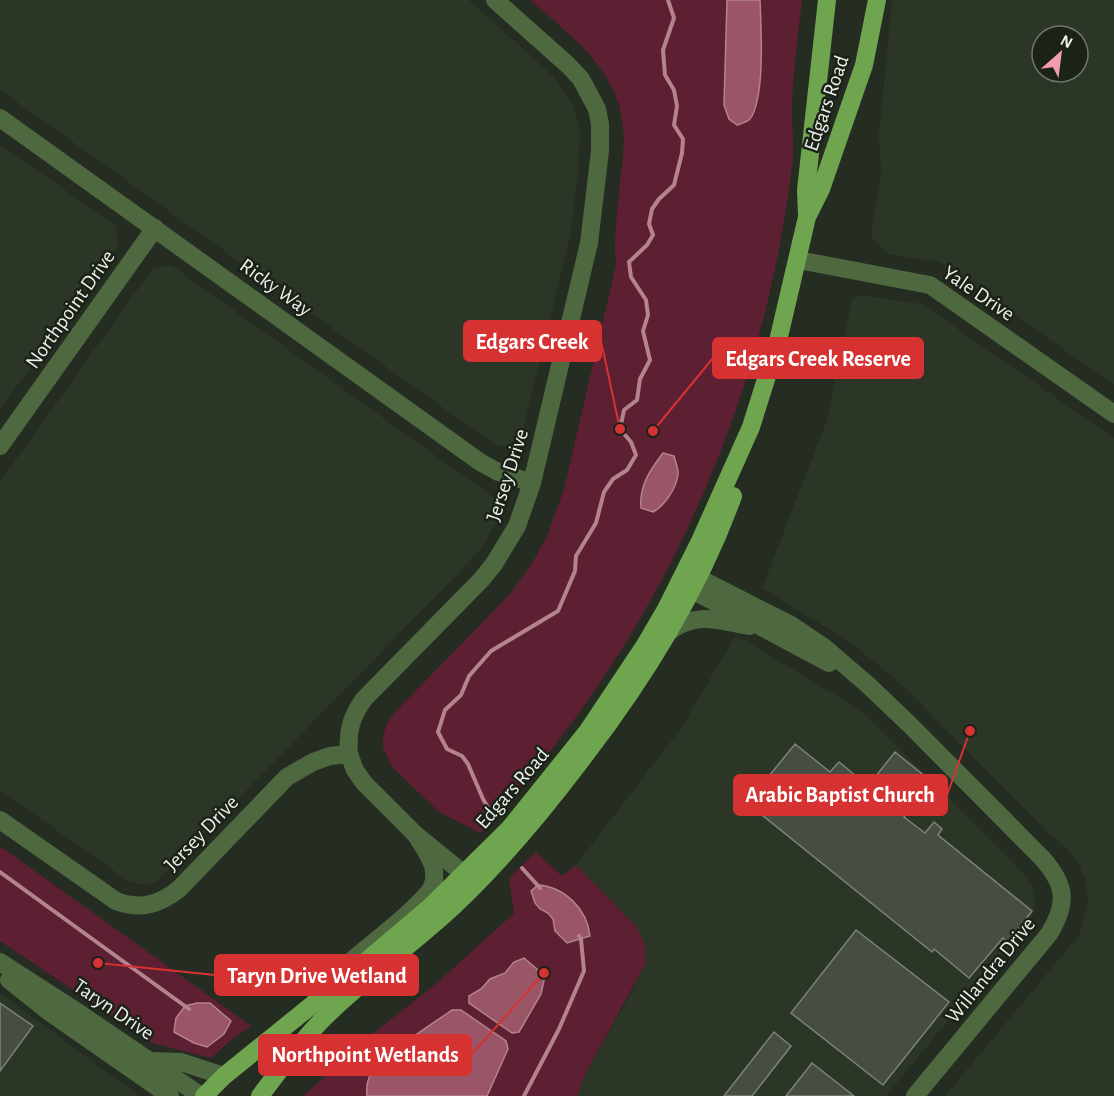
<svg xmlns="http://www.w3.org/2000/svg" width="1114" height="1096" font-family="'Alegreya Sans',sans-serif">
  <style>
    .built { fill: #2b3626; fill-rule: evenodd }
    .green { fill: #5d1f32 }
    .water { fill: #9a5566; stroke: #b3848e; stroke-width: 1.5 }
    .lines { fill: none; stroke-linecap: round; stroke-linejoin: round }
    .stream { stroke: #b3848e; stroke-width: 4 }
    .building { fill: #464d42; stroke: #7b8477; stroke-width: 1.5 }
    .minor { stroke: #4e6840; stroke-width: 18 }
    .major { stroke: #70a550; stroke-width: 18 }
    .labels { text-anchor: middle; stroke-width: 5; stroke-linejoin: round; paint-order: stroke }
    .street-label { font-size: 21px; fill: #ecf1ea; stroke: #1b2218 }
    .leader { fill: none; stroke: #d73232; stroke-width: 2 }
    .callout-dot { fill: #d73232; stroke: #1b2218; stroke-width: 2 }
    .callout { fill: #d73232; stroke: #d73232; stroke-width: 2 }
    .callout-label { font-size: 22px; text-anchor: middle; font-weight: bold; fill: #fff }
  </style>
  <rect width="100%" height="100%" fill="#252c21"/>
  <g class="built">
    <polygon points="0,0 469,0 553,76 573,105 580,132 578,176 570,238 522,433 517,442 509,446 495,445 0,90"/>
    <path d="M892 0H1114V385L939 262 887 254 871 236 881 172 879 134ZM1042 36H1078V72H1042Z"/>
    <polygon points="0,144 116,226 118,245 0,410"/>
    <polygon points="171,265 497,500 500,514 485,543 472,559 166,873 157,881 147,884 139,884 128,881 0,790 0,482 152,269"/>
    <polygon points="861,295 922,304 1114,438 1114,1096 945,1096 1079,935 1088,903 1086,882 1079,865 1067,849 1049,834 908,691 874,661 838,635 762,588 827,420 852,299"/>
    <polygon points="736,635 862,711 1015,864 1033,885 1035,911 1018,936 886,1096 577,1096 587,1071 636,984 576,865 681,728"/>
    <polygon points="0,993 134,1092 137,1096 0,1096"/>
  </g>
  <g class="green">
    <path d="M530 0H802C798 33 794 67 792 101 791 119 794 138 793 156 792 171 789 187 787 202 752 437 643 661 480 833L439 812 392 767 383 747V736L387 723 395 712 511 593 534 560 547 536 564 489 616 265C613 238 618 209 620 182 622 164 625 145 623 127 618 69 571 36 530 0Z"/>
    <polygon points="0,846 251,1026 231,1040 211,1058 152,1043 0,941"/>
    <polygon points="536,852 562,876 576,865 637,927 645,945 646,963 587,1071 577,1096 303,1096 376,1031 437,983 514,913 509,878"/>
  </g>
  <g class="water">
    <path d="M727 0H760C761 29 765 90 752 116 749 122 743 123 737 125L729 119 724 105Z"/>
    <path d="M663 453 674 456C675 461 679 470 678 475 676 489 664 506 653 512L641 508C639 486 650 470 663 453Z"/>
    <path d="M538 885C565 887 587 909 590 936L567 943 555 931 553 919 548 913 540 909 535 903 531 891Z"/>
    <polygon points="524,958 545,976 541,994 519,1032 512,1033 469,1003 469,996 481,989 490,979 505,973 514,962"/>
    <polygon points="197,1003 210,1003 231,1021 224,1034 207,1047 194,1043 174,1032 176,1018 185,1006"/>
    <path d="M452 1010H461L506 1041 508 1049 487 1096H367C366 1088 367 1081 371 1073 379 1058 435 1022 452 1010Z"/>
  </g>
  <g class="lines">
    <g class="stream">
      <polyline points="490,811 483,799 468,764 462,756 447,749 438,732 445,710 461,695 469,676 491,651 558,611 575,571 576,556 596,523 604,492 613,479 627,470 636,455 631,442 620,429 624,410 637,400 640,379 650,360 643,331 648,315 646,300 631,277 629,262 647,245 653,235 649,224 652,209 659,199 674,185 682,153 683,139 674,125 677,106 674,90 665,75 663,50 674,18 668,0"/>
      <polyline points="522,868 540,888"/>
      <polyline points="0,872 189,1009"/>
      <polyline points="524,1096 559,1029 584,971 581,939 579,936"/>
    </g>
  </g>
  <g class="building">
    <polygon points="795,744 830,772 839,762 868,786 895,752 932,782 904,817 925,833 934,822 942,829 938,835 1032,911 1008,942 1003,938 969,978 934,949 932,952 747,803"/>
    <polygon points="856,930 949,1002 883,1085 791,1013"/>
    <polygon points="0,1003 33,1026 0,1071"/>
    <polygon points="774,1032 791,1046 752,1096 724,1096"/>
    <polygon points="812,1063 854,1096 786,1096"/>
  </g>
  <g class="lines">
    <g class="minor">
      <polyline points="0,118 480,462 498,472 532,483"/>
      <polyline points="798,260 930,285 1114,414"/>
      <polyline points="0,446 155,228"/>
      <path d="M685 571 791 625 825 648 867 684 910 725 1042 858C1066 885 1068 903 1049 934L915 1096"/>
      <polyline points="679,583 829,663"/>
      <path d="M667 633C697 611 716 620 749 626"/>
      <polyline points="349,754 355,770 364,783 416,835 464,874 468,886"/>
      <path d="M0 820 116 901C140 910 159 905 179 889L287 777 313 762 330 756 349 754C347 732 351 717 364 699L481 580 494 564 517 526 532 483 589 243 600 151V124L597 109 581 79 568 65 495 0"/>
      <polyline points="0,962 73,1009 201,1096"/>
      <polyline points="9,980 48,1011 170,1096"/>
      <path d="M316 995C350 956 396 930 430 891 442 870 427 853 416 835"/>
      <polyline points="150,1061 181,1062 224,1076"/>
    </g>
    <g class="major">
      <polyline points="807,215 806,190 827,0"/>
      <polyline points="204,1096 224,1076 359,967 431,906 509,829 587,732 645,645 666,609 700,541 751,427 778,341 807,217 821,189 864,65 877,0"/>
      <path d="M260 1096C279 1071 298 1045 320 1022 362 979 413 945 457 903 502 860 542 812 579 763 642 682 698 593 733 496"/>
    </g>
  </g>
  <g class="labels">
    <g class="street-label">
      <text transform="translate(826 103) rotate(-71)" y="7">Edgars Road</text>
      <text transform="translate(276 287) rotate(36)" y="7">Ricky Way</text>
      <text transform="translate(979 293) rotate(34)" y="7">Yale Drive</text>
      <text transform="translate(70 309) rotate(-55)" y="7">Northpoint Drive</text>
      <text transform="translate(507 475) rotate(-72)" y="7">Jersey Drive</text>
      <text transform="translate(512 788) rotate(-49)" y="7">Edgars Road</text>
      <text transform="translate(201 833) rotate(-46)" y="7">Jersey Drive</text>
      <text transform="translate(990 970) rotate(-51)" y="7">Willandra Drive</text>
      <text transform="translate(114 1009) rotate(34)" y="7">Taryn Drive</text>
    </g>
  </g>
  <path class="leader" d="M620 429L601 341M653 431L713 358M970 731L947 795M98 963L215 975M544 973L471 1055"/>
  <g class="callout-dot">
    <circle cx="620" cy="429" r="6"/>
    <circle cx="653" cy="431" r="6"/>
    <circle cx="970" cy="731" r="6"/>
    <circle cx="98" cy="963" r="6"/>
    <circle cx="544" cy="973" r="6"/>
  </g>
  <g class="callout">
    <rect x="464" y="321" width="137" height="40" rx="6"/>
    <rect x="713" y="338" width="210" height="40" rx="6"/>
    <rect x="734" y="775" width="213" height="40" rx="6"/>
    <rect x="215" y="955" width="203" height="40" rx="6"/>
    <rect x="259" y="1035" width="212" height="40" rx="6"/>
  </g>
  <g class="callout-label">
    <text x="532" y="349">Edgars Creek</text>
    <text x="818" y="366">Edgars Creek Reserve</text>
    <text x="840" y="802">Arabic Baptist Church</text>
    <text x="317" y="983">Taryn Drive Wetland</text>
    <text x="365" y="1062">Northpoint Wetlands</text>
  </g>
  <g transform="translate(1060 54) rotate(28)"><circle r="28" fill="#1b2218" stroke="#6f756c" stroke-width="1.5"/>
  <path d="M0-4.5L10 22L0 15L-10 22Z" fill="#f29aaf"/>
  <text y="-9" font-size="16" font-weight="bold" text-anchor="middle" fill="#ecf1ea">N</text>
  </g>
</svg>
